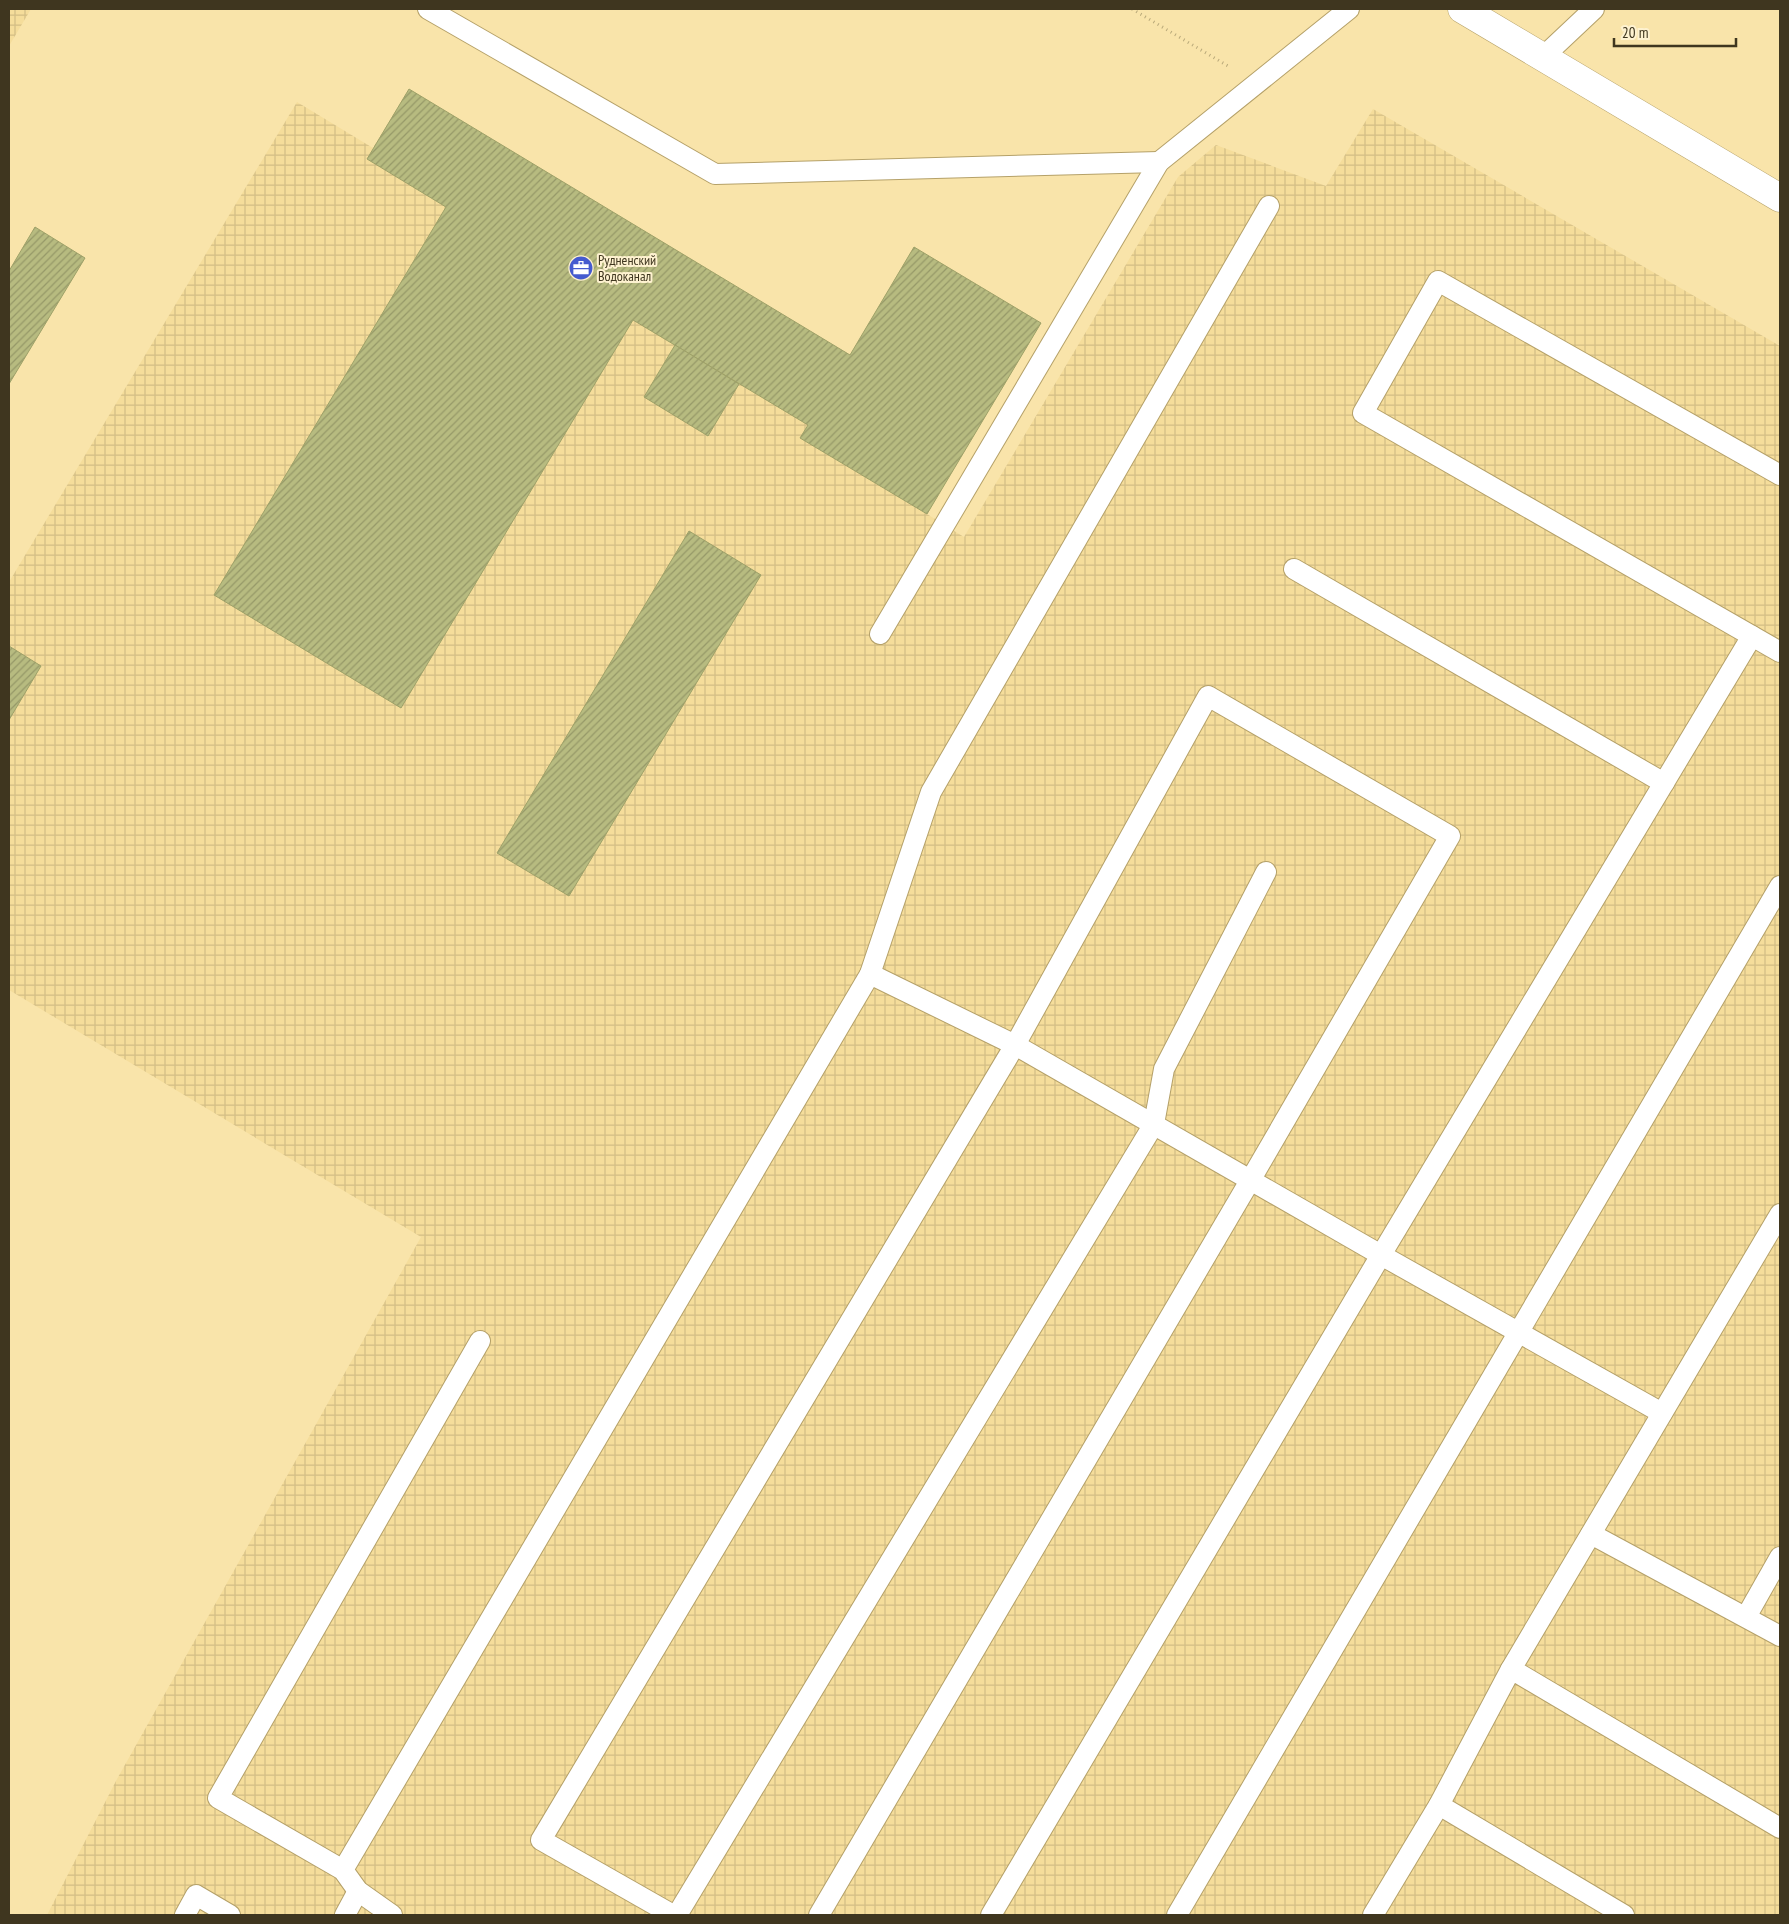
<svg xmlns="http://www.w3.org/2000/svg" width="1789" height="1924" font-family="'PT Sans Narrow',sans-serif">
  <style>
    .industrial { fill: url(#industrial-grid) }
    .building { fill: url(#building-hatch); stroke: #9ea168 }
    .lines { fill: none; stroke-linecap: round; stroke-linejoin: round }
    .lane-casing { stroke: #b5a169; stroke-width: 22 }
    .secondary-casing { stroke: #b5a169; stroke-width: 29 }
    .path { stroke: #b9a97a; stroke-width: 3; stroke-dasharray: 1 4; stroke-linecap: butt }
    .lane { stroke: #fff; stroke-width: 20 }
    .secondary { stroke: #fff; stroke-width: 28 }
    .labels { text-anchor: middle; stroke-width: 4; stroke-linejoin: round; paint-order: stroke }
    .poi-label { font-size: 14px; fill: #3f361f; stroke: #fef2d0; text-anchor: start }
  </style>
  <defs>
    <pattern id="industrial-grid" width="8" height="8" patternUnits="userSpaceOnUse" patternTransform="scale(1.25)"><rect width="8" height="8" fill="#f5dd9b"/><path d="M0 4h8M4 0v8" fill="none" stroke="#d3be85"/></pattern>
    <pattern id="building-hatch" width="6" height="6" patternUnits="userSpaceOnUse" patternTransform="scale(1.25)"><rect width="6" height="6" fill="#b7bb80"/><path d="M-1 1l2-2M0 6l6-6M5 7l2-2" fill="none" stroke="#969968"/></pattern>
  </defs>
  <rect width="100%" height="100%" fill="#f9e4aa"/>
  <g class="industrial">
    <polygon points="9,9 31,9 9,46"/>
    <polygon points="409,89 850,355 914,247 1041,323 927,514 964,537 1178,177 1216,145 1326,186 1373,109 1780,346 1780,1915 47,1915 117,1779 421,1237 9,990 9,582 297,102 373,148"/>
  </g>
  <g class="building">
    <polygon points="409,89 850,355 914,247 1041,323 927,514 800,438 808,425 633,320 401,708 214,595 446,207 367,159"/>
    <polygon points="35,227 85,258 9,384 9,271"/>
    <polygon points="675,345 739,384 708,436 644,397"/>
    <polygon points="689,531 761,575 569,896 497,853"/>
    <polygon points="9,646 41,666 9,720"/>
  </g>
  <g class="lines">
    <defs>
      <g id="lane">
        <polyline points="428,9 715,174 1159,162"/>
        <polyline points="1543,57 1594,9"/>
        <polyline points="1780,475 1438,281 1363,413 1780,652"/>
        <polyline points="1294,569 1664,783"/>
        <polyline points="880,634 1159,162 1349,9"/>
        <polyline points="870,974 1015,1045 1381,1255 1662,1413"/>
        <polyline points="1591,1534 1780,1636"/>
        <polyline points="1746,1617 1780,1557"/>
        <polyline points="1511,1669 1780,1828"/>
        <polyline points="1439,1805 1624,1915"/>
        <polyline points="343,1870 870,974 931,792 1269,206"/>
        <polyline points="185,1915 196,1895 230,1915"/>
        <polyline points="345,1915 358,1891"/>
        <polyline points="392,1915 358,1891 343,1870 218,1798 480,1341"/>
        <polyline points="673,1915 541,1840 1015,1045 1208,696 1450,836 1251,1179 819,1915"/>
        <polyline points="677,1915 1154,1124 1164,1069 1266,872"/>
        <polyline points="991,1915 1381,1255 1752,636"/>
        <polyline points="1177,1915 1780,886"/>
        <polyline points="1373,1915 1439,1805 1511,1669 1780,1214"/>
      </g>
      <polyline id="secondary" points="1462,9 1780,198"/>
    </defs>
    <use href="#lane" class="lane-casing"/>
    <use href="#secondary" class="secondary-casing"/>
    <polyline class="path" points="1132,9 1228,66"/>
    <use href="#lane" class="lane"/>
    <use href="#secondary" class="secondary"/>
  </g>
  <defs>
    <symbol id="office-disc" viewBox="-11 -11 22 22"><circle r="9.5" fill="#455bcf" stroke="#fef2d0"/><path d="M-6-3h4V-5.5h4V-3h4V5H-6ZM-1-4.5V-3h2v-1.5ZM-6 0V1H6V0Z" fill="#fff"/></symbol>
  </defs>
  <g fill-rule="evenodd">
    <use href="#office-disc" x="567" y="254" width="28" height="28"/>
  </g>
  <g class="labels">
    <g class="poi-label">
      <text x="598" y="265">Рудненский<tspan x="598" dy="16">Водоканал</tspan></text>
    </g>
  </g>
  <rect width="1789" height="1924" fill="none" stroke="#3f361f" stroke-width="20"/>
  <path d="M1614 38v8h122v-8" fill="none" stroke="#3f361f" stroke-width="2.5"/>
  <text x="1622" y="38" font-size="15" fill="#3f361f" stroke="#fef2d0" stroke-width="4" paint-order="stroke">20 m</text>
</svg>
